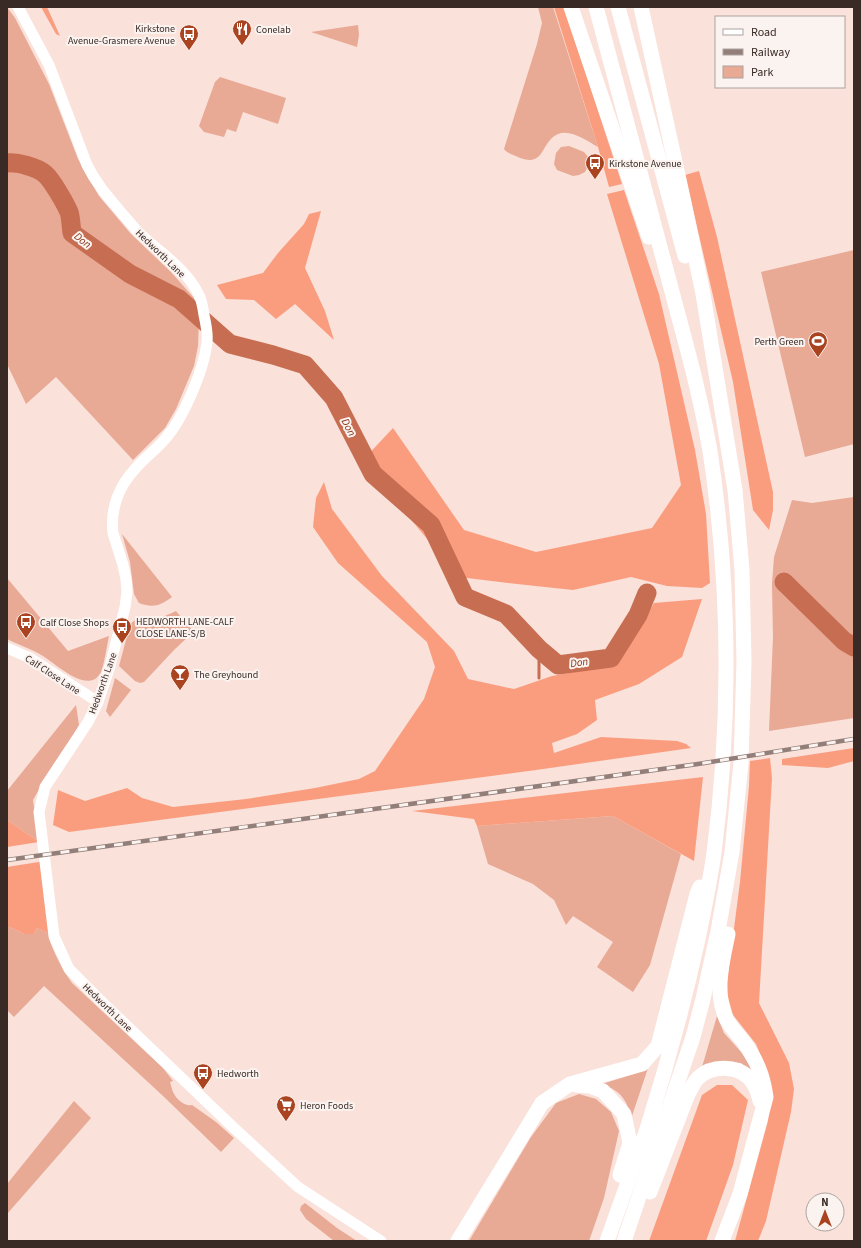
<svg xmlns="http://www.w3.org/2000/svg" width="861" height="1248" font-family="'Source Sans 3',sans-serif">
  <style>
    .green { fill: #e8a995 }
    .forest { fill: #fa9d7f }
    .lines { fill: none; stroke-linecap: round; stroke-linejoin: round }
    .stream { stroke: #c76e52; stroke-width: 3 }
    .river { stroke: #c76e52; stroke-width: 19 }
    .tertiary { stroke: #fff; stroke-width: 11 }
    .trunk { stroke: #fff; stroke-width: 15 }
    .rail-casing { stroke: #937f79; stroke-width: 4.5 }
    .rail { stroke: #fbf3f0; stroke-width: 3; stroke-dasharray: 9; stroke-linecap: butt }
    .labels { text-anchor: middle; stroke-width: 4; stroke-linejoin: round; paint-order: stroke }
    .poi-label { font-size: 10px; fill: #392a25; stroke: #fbf3f0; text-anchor: start }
    .street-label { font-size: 10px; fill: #392a25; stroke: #fbf3f0 }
    .water-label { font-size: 11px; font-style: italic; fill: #873419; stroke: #fbf3f0 }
  </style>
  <rect width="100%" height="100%" fill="#fae1da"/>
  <g class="green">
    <polygon points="7,7 15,18 49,84 78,159 99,196 131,234 171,272 194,298 199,319 198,346 194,366 176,409 165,428 133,460 56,377 26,404 7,364"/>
    <path d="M538 7H553L598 147C587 141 571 129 558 134 540 142 546 167 520 158 514 155 508 154 504 149L537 44 542 23Z"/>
    <polygon points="358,25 359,35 357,47 311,32"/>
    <polygon points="220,77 286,98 278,124 243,112 236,132 227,129 224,137 204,132 199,126 215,82"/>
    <polygon points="569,146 584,152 588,157 588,166 585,172 579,175 573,176 557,170 554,164 556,153 561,147"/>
    <polygon points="854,250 854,444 805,457 761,272"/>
    <polygon points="854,497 854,718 769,731 773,637 772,584 774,557 792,500 812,503"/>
    <path d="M122 534 172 597C160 606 153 608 139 603L134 594 130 562Z"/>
    <path d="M7 578 68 651 109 636C107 645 104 666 101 672 89 696 56 664 43 656 32 649 19 645 7 639Z"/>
    <path d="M176 611 198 637 190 635 174 650 144 682 140 683 135 681 119 666 130 625C138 615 144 620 154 619 162 618 169 614 176 611Z"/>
    <polygon points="115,678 131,690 110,717 106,711"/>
    <polygon points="76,705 79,725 63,753 46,777 33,800 39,842 7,820 7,791"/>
    <polygon points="613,816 681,854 650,965 633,992 597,967 613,942 573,916 566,925 554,900 533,884 488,864 477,826"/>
    <path d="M7 927H10L24 934H34L37 928 54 936 49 939C55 955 62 969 72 983L163 1068 173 1081 170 1082C171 1085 172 1090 173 1092 176 1099 185 1107 192 1105L216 1122 234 1138 221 1152 162 1095 44 986 14 1017 7 1010Z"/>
    <polygon points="717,1016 724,1033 742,1053 755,1074 741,1063 720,1061 702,1067"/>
    <path d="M649 1065 632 1116C624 1097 622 1092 602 1084L637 1073Z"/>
    <polygon points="579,1094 596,1099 611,1112 619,1131 604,1198 589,1241 469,1241 531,1137 556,1103"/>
    <polygon points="74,1101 91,1118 7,1214 7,1184"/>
    <polygon points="305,1203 337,1228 357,1241 334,1241 306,1219 300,1210 301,1206"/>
  </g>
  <g class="forest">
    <polygon points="41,7 47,7 60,36 56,34"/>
    <polygon points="554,7 564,7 622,184 609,187 598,147"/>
    <polygon points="699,171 717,237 773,492 773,510 769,530 753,510 733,382 685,175"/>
    <polygon points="624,190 659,294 695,450 706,514 710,583 702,588 667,586 631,577 573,590 517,584 459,577 362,461 393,428 464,530 536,552 652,528 681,485 659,364 607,194"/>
    <polygon points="321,211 305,268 325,311 334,340 295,304 276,319 254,300 226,299 217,285 263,273 278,253 304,224 309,214"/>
    <polygon points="324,482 332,509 382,576 454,651 468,679 514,689 552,676 618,664 654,603 702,599 682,657 639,684 595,700 597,720 577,734 552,743 554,753 601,737 677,741 686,744 691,748 536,770 69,832 53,825 58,790 85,801 127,788 142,798 173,807 246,799 315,788 359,779 375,771 424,699 435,667 427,642 338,563 313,527 316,498"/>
    <polygon points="854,748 854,761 828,768 782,765 782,759"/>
    <polygon points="770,758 772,778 759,1003 789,1063 794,1089 791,1112 766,1221 758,1241 735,1241 768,1121 771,1096 769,1076 756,1044 733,1015 726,990 740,882 749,786 750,761"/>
    <polygon points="703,777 694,861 613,816 477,826 474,819 412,811"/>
    <polygon points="7,820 39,842 7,847"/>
    <polygon points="45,861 54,936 37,928 34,934 24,934 10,927 7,927 7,867"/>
    <polygon points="717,1085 732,1085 748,1100 733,1165 706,1241 649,1241 702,1095"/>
  </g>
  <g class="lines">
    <polyline class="stream" points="539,649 539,678"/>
    <g class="river">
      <path d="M7 163C17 162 37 167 45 174 52 180 65 203 69 212 71 218 71 226 72 233L130 274 179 299 230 344 273 355 305 365 334 398 373 474 431 525 465 597 506 614 539 649 558 665 611 658 638 615 647 593"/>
      <polyline points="784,582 844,641 854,647"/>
    </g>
    <g class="tertiary">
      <path d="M18 7 49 65 87 165C96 183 107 196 120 211 126 218 132 225 138 232 158 251 187 269 199 295 202 301 203 308 204 315 206 324 208 334 207 342 204 370 183 419 165 439 156 450 144 458 135 469 119 486 110 509 113 533L123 565 126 579 127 592 125 607 110 666 98 702 88 722 45 787 39 812 54 936 69 969 102 1002 234 1128 298 1187 381 1241"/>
      <polyline points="7,648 30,658 98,702"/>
    </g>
    <g class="trunk">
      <polyline points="571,7 649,237"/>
      <path d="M596 7 687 348C696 382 704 416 710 451 730 583 731 720 714 853 710 882 704 910 698 939 684 1003 667 1066 647 1129 634 1166 620 1204 607 1241"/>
      <polyline points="618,7 685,256"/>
      <polyline points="576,1085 590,1086 603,1091 624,1114 630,1143 620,1175"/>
      <path d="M650 1192 688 1094C691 1089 694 1082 698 1078 713 1064 742 1065 753 1083 757 1089 759 1095 760 1101"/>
      <polyline points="458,1241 542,1103 570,1084 642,1064 658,1046 697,894 700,887"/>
      <polyline points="624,1241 693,1037 703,999 718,931 732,852 741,763 744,662 742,570 735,490 703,294 683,198 641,7"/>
      <path d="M722 1241 740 1194 766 1097C763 1074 756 1059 743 1041 736 1032 727 1024 724 1013 715 987 723 959 728 934"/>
    </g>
    <defs>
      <polyline id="rail" points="7,860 698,764 854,739"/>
    </defs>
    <use href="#rail" class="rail-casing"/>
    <use href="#rail" class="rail"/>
  </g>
  <defs>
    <symbol id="restaurant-pin" viewBox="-11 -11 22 30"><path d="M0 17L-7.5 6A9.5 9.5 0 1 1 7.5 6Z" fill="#aa4320" stroke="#fbf3f0"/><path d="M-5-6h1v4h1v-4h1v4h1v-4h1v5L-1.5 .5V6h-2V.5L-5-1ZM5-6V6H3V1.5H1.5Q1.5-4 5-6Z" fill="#fff"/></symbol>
    <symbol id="bus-pin" viewBox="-11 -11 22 30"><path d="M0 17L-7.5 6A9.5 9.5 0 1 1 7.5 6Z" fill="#aa4320" stroke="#fbf3f0"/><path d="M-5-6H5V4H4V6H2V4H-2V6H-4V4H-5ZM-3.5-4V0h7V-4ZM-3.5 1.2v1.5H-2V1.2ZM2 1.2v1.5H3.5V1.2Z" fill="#fff"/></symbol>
    <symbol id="stadium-pin" viewBox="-11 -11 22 30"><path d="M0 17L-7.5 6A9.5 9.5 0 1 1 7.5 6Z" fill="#aa4320" stroke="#fbf3f0"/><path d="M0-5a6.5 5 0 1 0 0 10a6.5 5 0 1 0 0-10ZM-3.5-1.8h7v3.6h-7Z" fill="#fff"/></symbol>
    <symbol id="bar-pin" viewBox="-11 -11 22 30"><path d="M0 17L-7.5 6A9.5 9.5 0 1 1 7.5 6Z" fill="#aa4320" stroke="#fbf3f0"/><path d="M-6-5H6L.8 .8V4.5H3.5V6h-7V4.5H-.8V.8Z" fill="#fff"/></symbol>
    <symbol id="supermarket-pin" viewBox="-11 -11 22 30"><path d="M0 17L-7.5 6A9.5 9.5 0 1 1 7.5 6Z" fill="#aa4320" stroke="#fbf3f0"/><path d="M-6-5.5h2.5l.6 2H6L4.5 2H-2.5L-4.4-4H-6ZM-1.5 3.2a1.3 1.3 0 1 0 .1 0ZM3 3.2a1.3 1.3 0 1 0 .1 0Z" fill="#fff"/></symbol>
  </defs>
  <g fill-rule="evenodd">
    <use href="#restaurant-pin" x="231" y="18" width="22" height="30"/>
    <use href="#bus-pin" x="178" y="23" width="22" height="30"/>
    <use href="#bus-pin" x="584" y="152" width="22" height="30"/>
    <use href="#stadium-pin" x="807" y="330" width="22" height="30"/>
    <use href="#bus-pin" x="15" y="611" width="22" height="30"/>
    <use href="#bus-pin" x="111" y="616" width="22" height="30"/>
    <use href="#bar-pin" x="169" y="663" width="22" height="30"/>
    <use href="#bus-pin" x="192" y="1062" width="22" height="30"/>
    <use href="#supermarket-pin" x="275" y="1094" width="22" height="30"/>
  </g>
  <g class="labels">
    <g class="poi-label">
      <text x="175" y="32" text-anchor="end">Kirkstone<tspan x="175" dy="12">Avenue-Grasmere Avenue</tspan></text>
      <text x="256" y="33">Conelab</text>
      <text x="609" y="167">Kirkstone Avenue</text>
      <text x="804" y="345" text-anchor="end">Perth Green</text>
      <text x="136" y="625">HEDWORTH LANE-CALF<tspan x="136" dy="12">CLOSE LANE-S/B</tspan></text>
      <text x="40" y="626">Calf Close Shops</text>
      <text x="194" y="678">The Greyhound</text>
      <text x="217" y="1077">Hedworth</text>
      <text x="300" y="1109">Heron Foods</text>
    </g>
    <g class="street-label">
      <text transform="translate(161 253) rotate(44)" y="4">Hedworth Lane</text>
      <text transform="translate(53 674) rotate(33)" y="4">Calf Close Lane</text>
      <text transform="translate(102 683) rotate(-70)" y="4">Hedworth Lane</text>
      <text transform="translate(108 1007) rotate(44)" y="4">Hedworth Lane</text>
    </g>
    <g class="water-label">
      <text transform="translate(83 240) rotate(38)" y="4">Don</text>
      <text transform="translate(349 427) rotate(63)" y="4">Don</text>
      <text transform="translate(579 662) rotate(-8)" y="4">Don</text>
    </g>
  </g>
  <rect width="861" height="1248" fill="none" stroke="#392a25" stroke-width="16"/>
  <rect x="715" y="16" width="130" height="72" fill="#fbf3f0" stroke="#ada39f"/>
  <rect x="723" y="29" width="20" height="6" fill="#ffffff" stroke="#ada39f"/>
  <text x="751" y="36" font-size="12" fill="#392a25">Road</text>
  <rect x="723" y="49" width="20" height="6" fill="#937f79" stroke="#ada39f"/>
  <text x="751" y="56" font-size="12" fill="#392a25">Railway</text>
  <rect x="723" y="66" width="20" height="12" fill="#e8a995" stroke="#ada39f"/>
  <text x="751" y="76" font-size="12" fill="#392a25">Park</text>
  <g transform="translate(825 1212)"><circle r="19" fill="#fbf3f0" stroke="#ada39f"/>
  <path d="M0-3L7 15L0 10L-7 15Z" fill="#aa4320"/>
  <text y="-6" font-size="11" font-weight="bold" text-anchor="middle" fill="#392a25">N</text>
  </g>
</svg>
